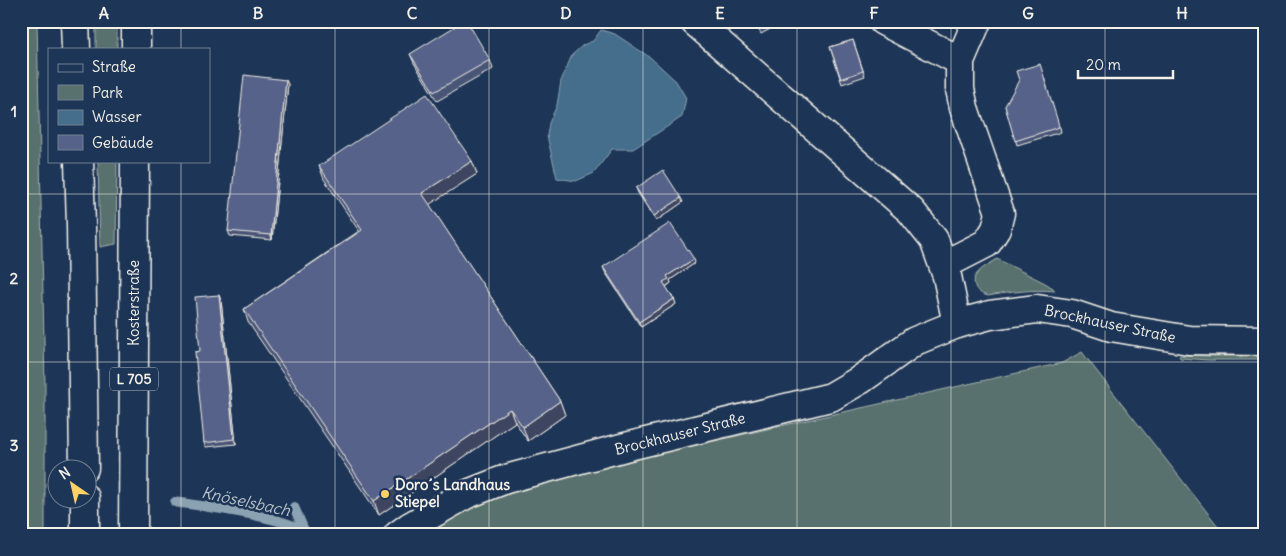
<svg xmlns="http://www.w3.org/2000/svg" width="1286" height="556" font-family="Delius,sans-serif">
  <style>
    .green { fill: #58716e; stroke: #a6b1ab }
    .water { fill: #446e8c; stroke: #8aa2b1 }
    .lines { fill: none; stroke-linecap: round; stroke-linejoin: round }
    .stream { stroke: #8aa2b1; stroke-width: 10 }
    .minor-casing { stroke: #f4f1e8; stroke-width: 31 }
    .major-casing { stroke: #f4f1e8; stroke-width: 31 }
    .minor { stroke: #1d3557; stroke-width: 28 }
    .major { stroke: #1d3557; stroke-width: 28 }
    .wall { fill: #4a5476; stroke: #f4f1e8 }
    .shaded-wall { fill: #3c4560; stroke: #f4f1e8 }
    .building { fill: #566289; stroke: #f4f1e8 }
    .grid { fill: none; stroke: #f4f1e8; stroke-width: 1; stroke-opacity: 0.55 }
    .poi-dot { fill: #ffd166; stroke: #1d3557; stroke-width: 2 }
    .labels { text-anchor: middle; stroke-width: 5; stroke-linejoin: round; paint-order: stroke }
    .shield { fill: #1d3557; stroke: #b4b9bc; stroke-width: 1 }
    .shield-label { font-size: 14px; font-weight: bold; fill: #f4f1e8 }
    .street-label { font-size: 15px; fill: #f4f1e8; stroke: #1d3557 }
    .poi-label { font-size: 15px; font-weight: bold; fill: #f4f1e8; stroke: #1d3557; text-anchor: start }
    .water-label { font-size: 16px; font-style: italic; fill: #b6c3c8; stroke: #1d3557 }
    .neatline { fill: none; stroke: #f4f1e8; stroke-width: 2 }
    .grid-label { font-size: 16px; text-anchor: middle; font-weight: bold; fill: #f4f1e8 }
  </style>
  <rect width="100%" height="100%" fill="#1d3557"/>
  <filter id="ink" filterUnits="userSpaceOnUse"><feTurbulence type="fractalNoise" baseFrequency=".02" numOctaves="2"/><feDisplacementMap in="SourceGraphic" scale="10" xChannelSelector="R" yChannelSelector="G"/><feConvolveMatrix kernelMatrix="1 2 1 2 8 2 1 2 1" color-interpolation-filters="sRGB"/></filter>
  <g filter="url(#ink)">
    <g class="green">
      <polygon points="21,21 37,21 45,385 45,535 21,535"/>
      <rect x="96" y="21" width="21" height="28"/>
      <polygon points="98,161 117,161 116,244 100,247"/>
      <path d="M997 259 1045 283 1053 288 1055 291C1033 289 1010 292 988 296 982 294 977 292 975 286 970 272 989 265 997 259Z"/>
      <polygon points="1082,352 1109,387 1225,535 417,535 500,489 1062,363"/>
      <polygon points="1181,355 1209,356 1265,356 1265,360 1208,360 1180,358 1179,356"/>
    </g>
    <polygon class="water" points="601,30 615,34 651,58 676,81 686,98 682,117 633,149 612,149 594,173 576,181 557,178 547,136 549,123 557,105 561,81 572,55 583,45 593,41"/>
    <g class="lines">
      <g class="stream">
        <path d="M175 502C199 506 296 517 307 535"/>
        <polyline points="294,507 304,530"/>
      </g>
      <defs>
        <g id="minor">
          <polyline points="694,21 911,211 934,240 947,276 957,324"/>
          <polyline points="883,21 960,61"/>
          <polyline points="944,265 987,243 996,229 1000,213 964,108 960,89 960,61 977,21"/>
          <polyline points="398,535 409,527 465,495 506,479 625,447 831,397 860,380 915,341 957,324 990,315 1037,309 1072,314 1111,327 1189,340 1265,341"/>
        </g>
        <g id="major">
          <polyline points="75,21 76,49"/>
          <polyline points="136,49 136,21"/>
          <polyline points="79,161 81,225 84,468"/>
          <polyline points="85,498 85,535"/>
          <polyline points="133,535 135,161"/>
        </g>
      </defs>
      <use href="#minor" class="minor-casing"/>
      <use href="#major" class="major-casing"/>
      <use href="#minor" class="minor"/>
      <use href="#major" class="major"/>
    </g>
    <g class="wall">
      <polygon points="754,21 785,21 761,34"/>
      <polygon points="853,40 865,76 842,84 830,47"/>
      <polygon points="410,54 490,60 493,69 437,101 414,63"/>
      <polygon points="288,84 272,240 230,236 228,231"/>
      <polygon points="1005,106 1060,127 1061,132 1017,145"/>
      <polygon points="472,161 477,174 429,204 560,401 565,415 528,441 515,422 379,515 248,322 244,309 359,231 324,179 319,166"/>
      <polygon points="636,188 683,202 656,221 638,193"/>
      <polygon points="695,263 670,280 671,283 666,287 674,299 676,304 641,327 605,272 603,267"/>
      <polygon points="221,300 236,444 206,447 204,443"/>
    </g>
    <g class="shaded-wall">
      <polygon points="286,80 288,84 272,240 271,235"/>
      <polygon points="472,161 477,174 427,206 422,193"/>
      <polygon points="681,198 683,202 656,221 654,216"/>
      <polygon points="694,259 695,263 670,280 671,283 665,287 663,282 667,276"/>
      <polygon points="219,295 221,300 236,444 234,439"/>
      <polygon points="674,299 676,304 641,327 639,322"/>
      <polygon points="560,401 565,415 528,441 523,427"/>
      <polygon points="510,409 515,422 379,515 374,501"/>
    </g>
    <g class="building">
      <polygon points="464,21 467,21 490,60 434,92 410,54"/>
      <polygon points="755,21 774,21 759,29"/>
      <polygon points="853,40 863,71 841,79 830,47"/>
      <polygon points="1040,64 1058,122 1059,127 1015,141 1005,106 1019,80 1016,71"/>
      <polygon points="244,75 286,80 271,235 228,231"/>
      <polygon points="427,94 472,161 422,193 560,401 523,427 510,409 374,501 244,309 362,230 319,166"/>
      <polygon points="663,170 681,198 654,216 636,188"/>
      <polygon points="670,223 694,259 667,276 669,279 663,282 674,299 639,322 603,267"/>
      <polygon points="219,295 234,439 204,443 195,352 200,351 195,297"/>
    </g>
  </g>
  <path class="grid" d="M181 21V49M335 21V535M489 21V535M643 21V535M797 21V535M951 21V535M1105 21V535M181 161V535M21 194H1265M21 362H1265"/>
  <circle class="poi-dot" cx="385" cy="494" r="5"/>
  <g class="labels">
    <rect class="shield" x="110" y="367.5" width="48" height="23" rx="4"/>
    <g class="shield-label">
      <text x="134" y="384">L 705</text>
    </g>
    <g class="street-label">
      <text transform="translate(134 303) rotate(-90)" y="5">Kosterstraße</text>
      <text transform="translate(1110 324) rotate(12)" y="5">Brockhauser Straße</text>
      <text transform="translate(680 434) rotate(-14)" y="5">Brockhauser Straße</text>
    </g>
    <g class="poi-label">
      <text x="395" y="490">Doro´s Landhaus<tspan x="395" dy="17">Stiepel</tspan></text>
    </g>
    <g class="water-label">
      <text transform="translate(246 501) rotate(12)" y="6">Knöselsbach</text>
    </g>
  </g>
  <rect width="1286" height="556" fill="none" stroke="#1d3557" stroke-width="55"/>
  <rect x="48" y="48" width="162" height="115" fill="#1d3557" stroke="#738091"/>
  <rect x="58" y="64" width="25" height="8" fill="#1d3557" stroke="#738091"/>
  <text x="92" y="72" font-size="15" fill="#f4f1e8">Straße</text>
  <rect x="58" y="85" width="25" height="15" fill="#58716e" stroke="#738091"/>
  <text x="92" y="98" font-size="15" fill="#f4f1e8">Park</text>
  <rect x="58" y="110" width="25" height="15" fill="#446e8c" stroke="#738091"/>
  <text x="92" y="122" font-size="15" fill="#f4f1e8">Wasser</text>
  <rect x="58" y="135" width="25" height="15" fill="#566289" stroke="#738091"/>
  <text x="92" y="148" font-size="15" fill="#f4f1e8">Gebäude</text>
  <g transform="translate(72 484) rotate(326)"><circle r="24" fill="#1d3557" stroke="#738091"/>
  <path d="M0-4L9 19L0 12L-9 19Z" fill="#ffd166"/>
  <text y="-8" font-size="14" font-weight="bold" text-anchor="middle" fill="#f4f1e8">N</text>
  </g>
  <path d="M1078 70v8h95v-8" fill="none" stroke="#f4f1e8" stroke-width="2.5"/>
  <text x="1086" y="70" font-size="15" fill="#f4f1e8" stroke="#1d3557" stroke-width="4" paint-order="stroke">20 m</text>
  <rect x="28" y="28" width="1230" height="500" class="neatline"/>
  <g class="grid-label">
    <text x="104" y="19">A</text>
    <text x="258" y="19">B</text>
    <text x="412" y="19">C</text>
    <text x="566" y="19">D</text>
    <text x="720" y="19">E</text>
    <text x="874" y="19">F</text>
    <text x="1028" y="19">G</text>
    <text x="1182" y="19">H</text>
    <text x="14" y="117">1</text>
    <text x="14" y="284">2</text>
    <text x="14" y="451">3</text>
  </g>
</svg>
